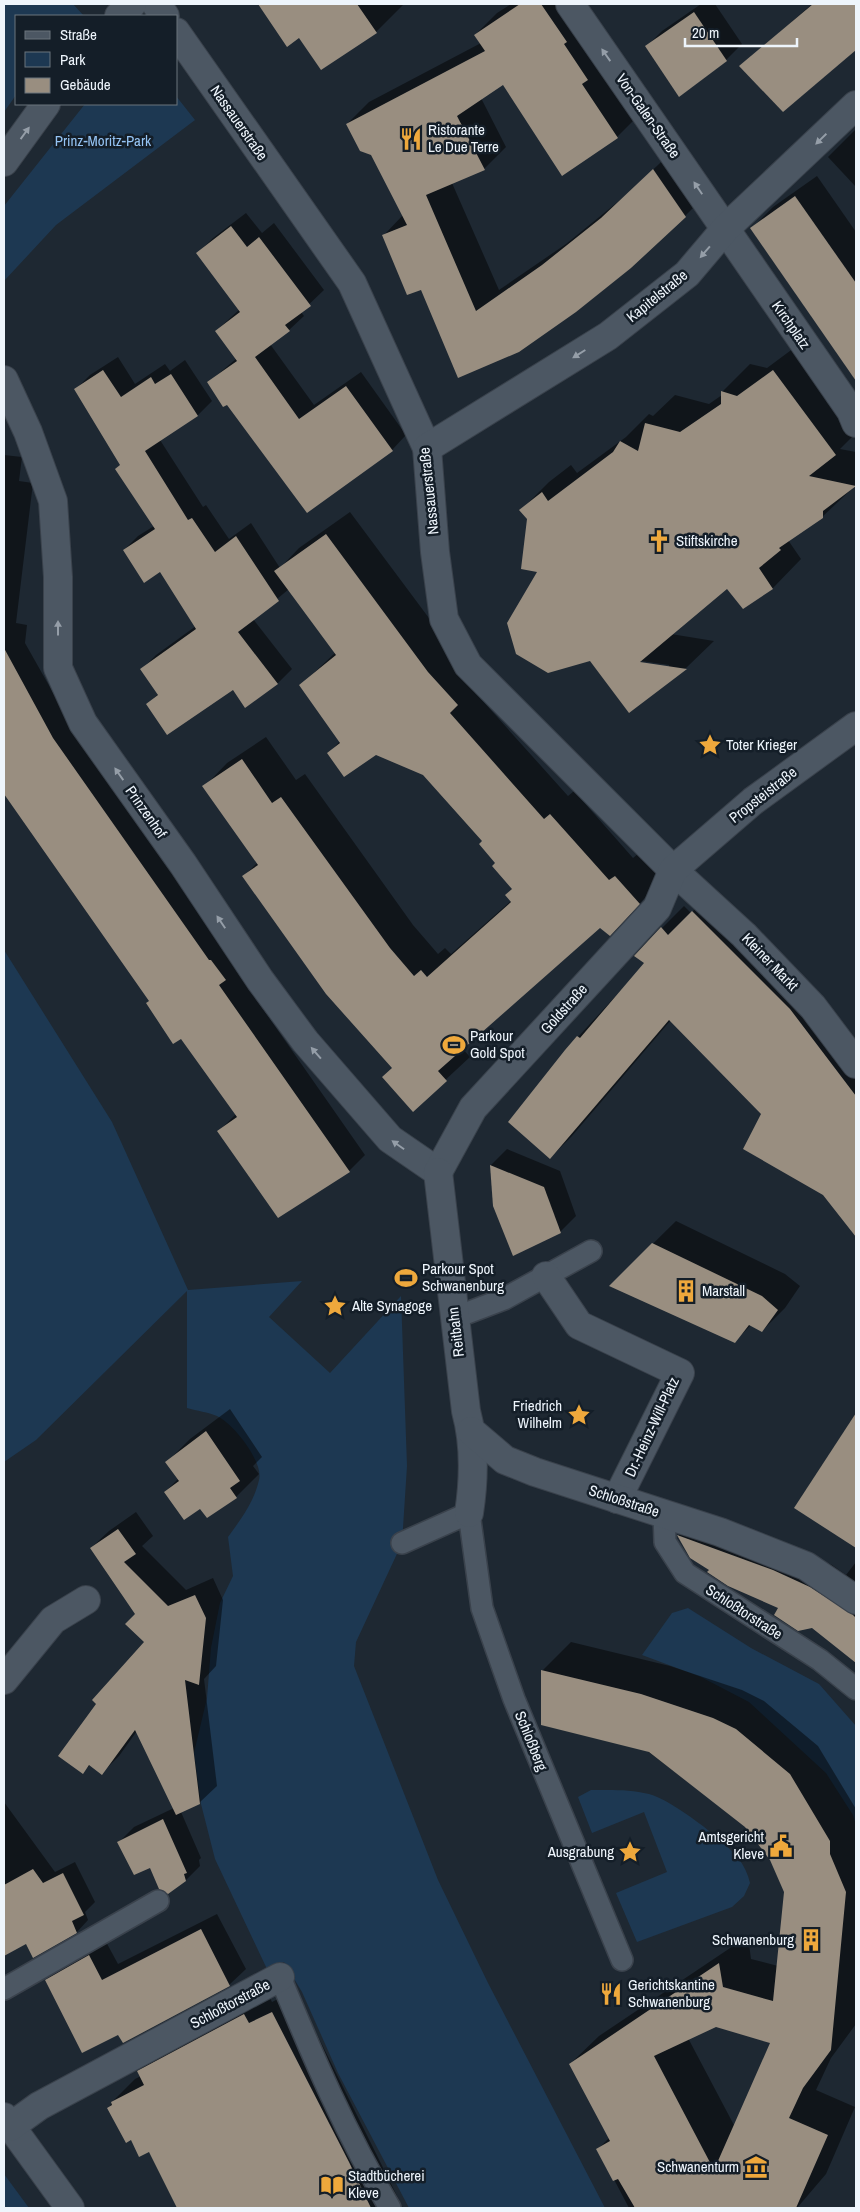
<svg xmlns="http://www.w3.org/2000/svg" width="860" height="2212" font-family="'Archivo Narrow',sans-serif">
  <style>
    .green { fill: #1d3852 }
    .shadow { fill: #0007; fill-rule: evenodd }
    .building { fill: #998e80; fill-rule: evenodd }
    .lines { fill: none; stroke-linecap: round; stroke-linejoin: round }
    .lane-casing { stroke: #3a424c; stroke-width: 24 }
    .street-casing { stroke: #3a424c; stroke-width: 30 }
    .lane { stroke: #4c5763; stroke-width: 21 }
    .street { stroke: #4c5763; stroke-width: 28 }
    .oneway { fill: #959ea8 }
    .labels { text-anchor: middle; stroke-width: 5; stroke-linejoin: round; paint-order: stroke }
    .street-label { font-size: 15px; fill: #eef5fc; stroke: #141e28 }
    .poi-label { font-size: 15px; fill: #eef5fc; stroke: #141e28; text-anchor: start }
    .park-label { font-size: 15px; fill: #95c4f4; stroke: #141e28 }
  </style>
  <rect width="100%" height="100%" fill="#1e2832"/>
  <g class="green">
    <polygon points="4,4 73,4 84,16 16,16 16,95 4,112"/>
    <polygon points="176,96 195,120 56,225 4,281 4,206 85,104 176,104"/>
    <path d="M4 950 112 1122 188 1290 302 1281 269 1317 330 1373 401 1296 407 1466 402 1543 356 1642 354 1666 438 1880 488 1983 605 2208H409L338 2073 302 1992 284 1962 267 1969 215 1859 201 1804 194 1753 207 1698 211 1648 220 1603 233 1576 228 1537C241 1519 254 1502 259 1480 264 1462 233 1423 217 1416 208 1412 197 1411 187 1408V1291L36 1440 4 1462Z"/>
    <polygon points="688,1608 751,1648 819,1684 856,1726 856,1825 853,1815 826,1773 749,1702 701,1677 642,1655 672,1613"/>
    <path d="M591 1790C610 1790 630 1789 649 1794 672 1800 724 1840 739 1859 744 1866 748 1874 750 1883L744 1896 732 1907 637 1942 616 1893 667 1872 644 1812 592 1833 578 1797Z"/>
    <polygon points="4,2174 29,2208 4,2208"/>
  </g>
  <g class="shadow">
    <polygon points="264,4 404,4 376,32 322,69 300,37 261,6"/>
    <polygon points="511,4 578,4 639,115 617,137 562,174 503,83 481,98 506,147 484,169 452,183 499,290 566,244 625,196 676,148 707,194 685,216 518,351 422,288 384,235 403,215 372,154 347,124 369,102 481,43 475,35 497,13"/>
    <polygon points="701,4 715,4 742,44 726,60 646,47 662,31"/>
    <polygon points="812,4 856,4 856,48 783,110 741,66"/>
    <polygon points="856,129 856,187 828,157"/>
    <polygon points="817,176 856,232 856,364 849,369 752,228 773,207"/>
    <polygon points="246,213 262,233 274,223 324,290 301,312 304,316 289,330 270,344 314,405 361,372 406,435 392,450 227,403 209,382 237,358 216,331 240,309 198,253 213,238"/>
    <path d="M802 342 856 433 840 449 856 452V485L822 517 788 540 801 559 773 588 743 607 727 588 671 634 714 641 686 668 629 711 539 571 528 519 521 510 549 482 571 465 577 473 626 437 649 414 653 416 675 395 709 404 722 395V392L750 364 767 368ZM641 661 669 665V668L641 663Z"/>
    <polygon points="118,357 135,384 165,364 170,371 185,360 212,401 198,415 160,440 203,507 206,505 229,539 251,523 280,568 299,548 350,512 452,649 481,681 472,689 568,796 574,791 633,858 639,853 662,879 633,911 600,926 462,1048 470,1057 413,1110 393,1068 244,876 258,862 204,787 227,763 266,737 296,780 305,774 413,925 438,954 445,948 451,954 512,900 513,889 484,841 424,774 376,754 329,753 340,741 301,685 336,652 289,589 253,619 292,669 278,683 245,707 234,688 147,705 159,693 142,669 156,655 196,626 160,570 124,550 138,536 154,526 121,465 76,389 90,375"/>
    <polygon points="4,455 22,457 19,481 33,483 16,623 27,625 25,643 69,721 241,963 235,969 365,1155 349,1171 219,1131 236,1114 181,1037 151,1000 4,791"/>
    <polygon points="715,889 812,987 856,1051 856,1235 763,1114 671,1020 572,1136 550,1158 566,1050 646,963 662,928 684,906 691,913"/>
    <polygon points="507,1149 560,1171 576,1216 560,1232 494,1205 491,1165"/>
    <polygon points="676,1221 785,1274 800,1286 785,1308 762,1331 751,1325 735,1341 611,1285"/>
    <polygon points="230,1409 262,1457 253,1466 259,1474 236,1497 201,1507 165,1492 179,1478 167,1462 190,1439"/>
    <polygon points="856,1421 856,1547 796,1507 844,1434"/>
    <polygon points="136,1512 153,1536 142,1546 186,1590 213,1578 223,1600 216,1666 204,1679 217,1786 199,1803 181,1812 201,1858 199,1860 200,1866 186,1880 150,1866 119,1842 134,1827 174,1808 137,1731 119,1756 102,1773 90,1765 83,1772 146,1642 137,1614 91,1548 109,1531"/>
    <polygon points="701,1513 796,1548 832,1565 846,1575 856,1562 856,1662 813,1626 711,1570 679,1538 679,1535"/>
    <path d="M571 1642 670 1666 742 1690 764 1701 818 1746 856 1809V2024L831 2058 816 2090 855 2107 826 2174 797 2208H629L598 2149 609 2138 570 2064 599 2036 748 1936 751 1959 778 1966 785 1892 771 1859 746 1826 542 1671ZM716 2025 772 2042 735 2127 688 2038Z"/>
    <polygon points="4,1802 55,1872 75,1862 95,1902 85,1912 88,1920 77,1932 34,1956 27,1943 4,1954"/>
    <polygon points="217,1914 246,1969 229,1985 119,2033 46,1980 62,1964 105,1940 118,1964"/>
    <polygon points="295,1990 403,2208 179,2208 149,2151 131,2139 109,2108 112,2102 135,2079 141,2076 139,2071 161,2049 267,1992 272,2002"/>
  </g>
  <g class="building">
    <polygon points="258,4 357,4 377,33 321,70 299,38 287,47"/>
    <polygon points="520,4 541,4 567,42 564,44 588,80 582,84 618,138 562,176 503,85 457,116 485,170 426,195 476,311 542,265 601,218 653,169 686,217 631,268 576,312 519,352 458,378 421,290 407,295 382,235 407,225 371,155 360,151 346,124 485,51 474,35"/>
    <polygon points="813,4 856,4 856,50 783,112 739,66"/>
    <polygon points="694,12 727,61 679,97 645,46"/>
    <polygon points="795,196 856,283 856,381 750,228"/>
    <polygon points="231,226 247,247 259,237 311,306 285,325 290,331 255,357 299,419 346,386 393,451 307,513 227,405 223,407 207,382 237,361 215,331 240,312 196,253"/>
    <polygon points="103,370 121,397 151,377 155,384 171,374 198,416 145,451 188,520 192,518 215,552 236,536 279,601 238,632 278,684 245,708 233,690 167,735 146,704 158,695 140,669 196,629 160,572 144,583 123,550 155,529 115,469 120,465 74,389"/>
    <polygon points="773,370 836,455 809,476 856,486 823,511 823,518 779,548 781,550 759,568 773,589 743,609 727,589 640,662 687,669 629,713 590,661 548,673 516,654 507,623 537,572 521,569 527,519 519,510 542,492 548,501 613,452 620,441 638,451 645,423 680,432 721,404 721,391 737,396"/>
    <polygon points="326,534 428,672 458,705 450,713 544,819 550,814 609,880 615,876 640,904 610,936 600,928 438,1071 447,1081 413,1112 382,1077 392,1068 326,994 242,876 258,865 202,786 242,759 272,803 281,797 390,948 414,976 421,970 427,977 511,902 505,895 512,889 492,866 495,863 479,844 482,841 423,775 376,755 344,777 327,753 340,743 299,685 336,655 274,571"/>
    <polygon points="4,648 53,738 209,960 211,960 226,980 219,985 350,1172 278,1218 217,1131 237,1117 181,1039 173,1044 146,1003 149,1001 4,794"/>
    <polygon points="692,911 790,1009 856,1096 856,1237 823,1195 743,1149 761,1114 669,1020 550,1159 508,1122 565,1050 577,1036 580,1038 644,963 634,956 661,927 668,935"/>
    <polygon points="490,1165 544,1187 561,1233 513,1256 493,1206"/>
    <polygon points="652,1243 762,1296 778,1310 762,1332 749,1325 735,1343 609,1286"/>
    <polygon points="856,1413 856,1548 794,1508"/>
    <polygon points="206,1431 240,1481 230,1488 237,1498 207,1518 200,1509 184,1520 164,1492 179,1481 165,1462"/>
    <polygon points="118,1529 136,1554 124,1562 168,1606 195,1595 206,1618 199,1685 185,1680 200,1804 176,1815 135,1730 102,1775 89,1765 83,1774 58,1756 96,1704 92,1700 144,1642 125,1624 135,1614 90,1548"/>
    <polygon points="677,1535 773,1570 810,1587 852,1614 856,1618 856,1663 812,1628 798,1631 774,1615 778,1608 728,1586 707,1572 709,1570 690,1558"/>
    <path d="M541 1670 641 1694 713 1718 736 1729 790 1774 830 1841V1854L846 1892 831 2050 803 2088 789 2118 828 2135 796 2208H635L618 2179 613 2181 596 2149 610 2141 569 2064 719 1963 723 1987 773 2001 784 1892 770 1860 745 1827 649 1752 541 1725ZM716 2027 770 2043 714 2170 654 2056Z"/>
    <polygon points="163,1819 187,1873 184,1874 186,1881 168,1894 159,1889 150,1868 134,1875 117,1842"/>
    <polygon points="33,1869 43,1883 63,1873 84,1915 72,1921 77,1933 33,1958 26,1944 4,1956 4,1885"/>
    <polygon points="201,1929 230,1986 123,2043 118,2035 82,2053 45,1980 89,1955 102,1980"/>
    <polygon points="272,2012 349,2162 371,2208 177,2208 149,2152 139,2157 131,2140 126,2143 107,2108 112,2105 111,2102 144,2085 137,2071 244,2014 249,2023"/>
  </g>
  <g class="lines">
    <defs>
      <g id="lane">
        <polyline points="454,1318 504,1299 591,1251"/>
        <polyline points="664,1514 665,1542 685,1573 820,1660 856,1689"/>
        <polyline points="402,1543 469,1513 482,1608 496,1648 514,1699 622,1960"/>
        <path d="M280 1977C313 2057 346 2134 390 2208"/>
        <polyline points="4,1989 158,1901"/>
      </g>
      <g id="street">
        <polyline points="156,4 165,16"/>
        <polyline points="570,4 851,411 856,423"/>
        <polyline points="119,16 132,4"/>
        <polyline points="176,32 352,283 427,448 435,552 444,619 468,665 673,870 744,935 813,1007 856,1064"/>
        <polyline points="4,162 46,104"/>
        <polyline points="4,380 28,432 53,501 58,577 58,668 83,723 183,864 260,980 305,1041 390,1139 438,1172"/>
        <polyline points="427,448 608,336 687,274 726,228 856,105"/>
        <polyline points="438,1172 473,1108 657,908 673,870 753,801 856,726"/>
        <path d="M438 1172 466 1411C475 1444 474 1480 469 1513"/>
        <polyline points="546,1276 579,1325 680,1373 617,1499"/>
        <polyline points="471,1431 505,1460 535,1472 720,1532 806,1566 856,1600"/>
        <polyline points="4,1680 53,1620 86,1600"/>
        <polyline points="4,2117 70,2208"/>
        <polyline points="10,2127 39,2106 280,1977"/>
      </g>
    </defs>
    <use href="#lane" class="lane-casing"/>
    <use href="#street" class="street-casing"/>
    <use href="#lane" class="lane"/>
    <use href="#street" class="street"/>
  </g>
  <defs><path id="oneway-solid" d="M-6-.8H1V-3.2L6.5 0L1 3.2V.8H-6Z" transform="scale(1.25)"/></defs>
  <g class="oneway">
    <use href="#oneway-solid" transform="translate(606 55) rotate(-125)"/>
    <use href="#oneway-solid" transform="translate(25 133) rotate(-54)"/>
    <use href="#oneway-solid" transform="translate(821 139) rotate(136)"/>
    <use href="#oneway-solid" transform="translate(698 188) rotate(-124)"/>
    <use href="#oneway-solid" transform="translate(705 252) rotate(131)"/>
    <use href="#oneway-solid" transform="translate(579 354) rotate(148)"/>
    <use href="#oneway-solid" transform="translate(58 628) rotate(-90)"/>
    <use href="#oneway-solid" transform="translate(119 774) rotate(-125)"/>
    <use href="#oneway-solid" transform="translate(221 922) rotate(-124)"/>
    <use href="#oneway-solid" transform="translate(316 1053) rotate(-131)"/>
    <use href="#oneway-solid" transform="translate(398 1145) rotate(-145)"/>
  </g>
  <defs>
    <symbol id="restaurant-bare" viewBox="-9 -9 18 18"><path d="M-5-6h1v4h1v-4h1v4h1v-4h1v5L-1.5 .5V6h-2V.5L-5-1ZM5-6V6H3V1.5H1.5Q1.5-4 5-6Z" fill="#eea83c" stroke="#141e28" stroke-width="2.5" paint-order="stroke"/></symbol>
    <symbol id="church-bare" viewBox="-9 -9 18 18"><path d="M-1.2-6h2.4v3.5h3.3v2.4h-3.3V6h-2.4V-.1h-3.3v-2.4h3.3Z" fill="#eea83c" stroke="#141e28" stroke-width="2.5" paint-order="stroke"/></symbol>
    <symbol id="sight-bare" viewBox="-9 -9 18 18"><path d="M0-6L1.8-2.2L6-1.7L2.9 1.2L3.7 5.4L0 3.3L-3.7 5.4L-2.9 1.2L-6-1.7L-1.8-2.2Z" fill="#eea83c" stroke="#141e28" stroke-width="2.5" paint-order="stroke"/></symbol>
    <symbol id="stadium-bare" viewBox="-9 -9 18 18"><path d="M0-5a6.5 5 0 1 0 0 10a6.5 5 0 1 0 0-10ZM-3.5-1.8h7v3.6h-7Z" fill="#eea83c" stroke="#141e28" stroke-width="2.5" paint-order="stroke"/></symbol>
    <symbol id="building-bare" viewBox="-9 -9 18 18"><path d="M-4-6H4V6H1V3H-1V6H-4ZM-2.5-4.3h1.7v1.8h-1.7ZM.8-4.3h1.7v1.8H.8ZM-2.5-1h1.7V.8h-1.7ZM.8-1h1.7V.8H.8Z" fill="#eea83c" stroke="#141e28" stroke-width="2.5" paint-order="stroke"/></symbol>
    <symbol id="civic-bare" viewBox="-9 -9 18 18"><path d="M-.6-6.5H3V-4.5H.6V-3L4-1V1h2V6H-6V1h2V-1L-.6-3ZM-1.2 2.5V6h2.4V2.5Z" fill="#eea83c" stroke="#141e28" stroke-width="2.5" paint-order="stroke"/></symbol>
    <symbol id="museum-bare" viewBox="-9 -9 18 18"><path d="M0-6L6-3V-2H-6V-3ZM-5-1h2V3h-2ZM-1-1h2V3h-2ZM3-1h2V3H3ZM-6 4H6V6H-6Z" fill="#eea83c" stroke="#141e28" stroke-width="2.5" paint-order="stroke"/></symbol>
    <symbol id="library-bare" viewBox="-9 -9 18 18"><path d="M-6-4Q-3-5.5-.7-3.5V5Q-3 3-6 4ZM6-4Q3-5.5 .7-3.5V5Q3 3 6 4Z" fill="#eea83c" stroke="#141e28" stroke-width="2.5" paint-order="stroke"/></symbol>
  </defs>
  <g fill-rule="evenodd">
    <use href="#restaurant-bare" x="395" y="123" width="32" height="32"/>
    <use href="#church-bare" x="643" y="525" width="32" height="32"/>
    <use href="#sight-bare" x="694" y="729" width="32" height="32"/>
    <use href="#stadium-bare" x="438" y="1029" width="32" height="32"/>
    <use href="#stadium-bare" x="390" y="1262" width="32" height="32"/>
    <use href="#building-bare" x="670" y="1275" width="32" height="32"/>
    <use href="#sight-bare" x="319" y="1290" width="32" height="32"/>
    <use href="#sight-bare" x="563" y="1399" width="32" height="32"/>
    <use href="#civic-bare" x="765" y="1830" width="32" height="32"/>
    <use href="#sight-bare" x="614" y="1836" width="32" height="32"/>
    <use href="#building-bare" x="795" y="1924" width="32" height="32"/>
    <use href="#restaurant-bare" x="595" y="1978" width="32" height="32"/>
    <use href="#museum-bare" x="740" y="2151" width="32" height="32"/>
    <use href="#library-bare" x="316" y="2169" width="32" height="32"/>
  </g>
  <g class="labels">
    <g class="street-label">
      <text transform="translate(648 116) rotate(55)" y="5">Von-Galen-Straße</text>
      <text transform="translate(239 123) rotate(55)" y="5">Nassauerstraße</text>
      <text transform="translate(657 296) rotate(-39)" y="5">Kapitelstraße</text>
      <text transform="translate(791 325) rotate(55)" y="5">Kirchplatz</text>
      <text transform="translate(429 491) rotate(-96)" y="5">Nassauerstraße</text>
      <text transform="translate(763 795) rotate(-38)" y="5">Propsteistraße</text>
      <text transform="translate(146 812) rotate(55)" y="5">Prinzenhof</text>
      <text transform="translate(770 962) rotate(46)" y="5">Kleiner Markt</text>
      <text transform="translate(564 1009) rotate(-48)" y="5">Goldstraße</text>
      <text transform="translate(456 1332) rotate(-97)" y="5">Reitbahn</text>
      <text transform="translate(652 1427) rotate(-65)" y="5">Dr.-Heinz-Will-Platz</text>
      <text transform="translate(624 1501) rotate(18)" y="5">Schloßstraße</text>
      <text transform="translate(744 1612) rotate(33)" y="5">Schloßtorstraße</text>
      <text transform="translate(531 1741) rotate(68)" y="5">Schloßberg</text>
      <text transform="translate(230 2004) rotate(-28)" y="5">Schloßtorstraße</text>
    </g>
    <g class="poi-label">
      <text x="428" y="135">Ristorante<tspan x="428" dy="17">Le Due Terre</tspan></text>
      <text x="676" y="546">Stiftskirche</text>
      <text x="726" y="750">Toter Krieger</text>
      <text x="470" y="1041">Parkour<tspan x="470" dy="17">Gold Spot</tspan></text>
      <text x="422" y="1274">Parkour Spot<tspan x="422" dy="17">Schwanenburg</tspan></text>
      <text x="702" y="1296">Marstall</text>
      <text x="352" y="1311">Alte Synagoge</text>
      <text x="562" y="1411" text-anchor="end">Friedrich<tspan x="562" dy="17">Wilhelm</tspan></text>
      <text x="764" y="1842" text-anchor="end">Amtsgericht<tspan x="764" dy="17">Kleve</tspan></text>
      <text x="614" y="1857" text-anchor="end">Ausgrabung</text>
      <text x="794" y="1945" text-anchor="end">Schwanenburg</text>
      <text x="628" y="1990">Gerichtskantine<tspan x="628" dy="17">Schwanenburg</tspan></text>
      <text x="739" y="2172" text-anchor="end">Schwanenturm</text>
      <text x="348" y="2181">Stadtbücherei<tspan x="348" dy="17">Kleve</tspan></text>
    </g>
    <g class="park-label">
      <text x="103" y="146">Prinz-Moritz-Park</text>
    </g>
  </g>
  <rect width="860" height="2212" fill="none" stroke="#eef5fc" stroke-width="10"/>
  <rect x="15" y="15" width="162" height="90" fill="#141e28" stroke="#6b747d"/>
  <rect x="25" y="31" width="25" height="8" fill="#4c5763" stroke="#6b747d"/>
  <text x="60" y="40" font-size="15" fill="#eef5fc">Straße</text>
  <rect x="25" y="52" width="25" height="15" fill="#1d3852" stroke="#6b747d"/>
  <text x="60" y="65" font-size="15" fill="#eef5fc">Park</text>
  <rect x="25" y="78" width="25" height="15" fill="#998e80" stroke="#6b747d"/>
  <text x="60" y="90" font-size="15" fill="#eef5fc">Gebäude</text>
  <path d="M685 38v8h112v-8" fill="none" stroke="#eef5fc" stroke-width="2.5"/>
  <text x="692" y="38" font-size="15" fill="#eef5fc" stroke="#141e28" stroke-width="4" paint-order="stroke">20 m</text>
</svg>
